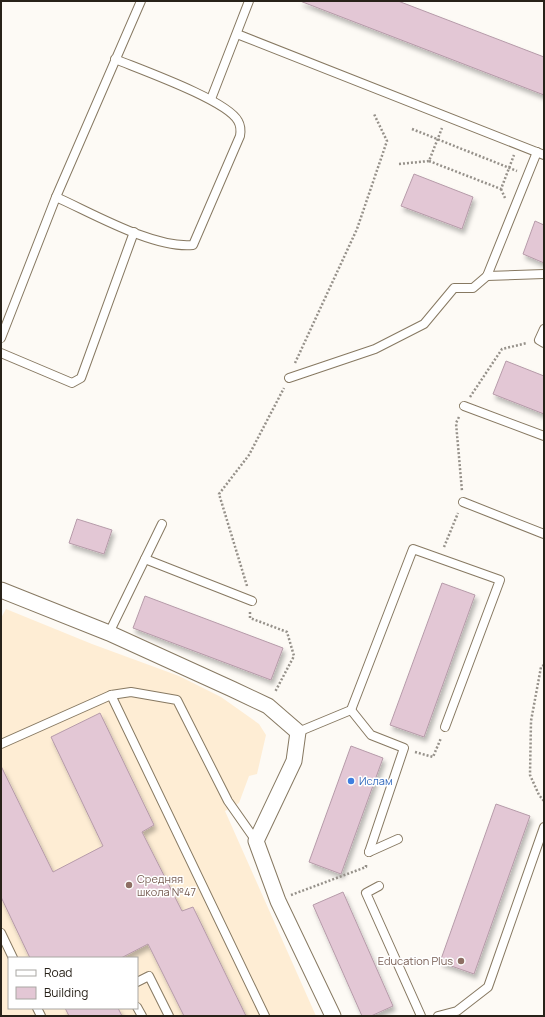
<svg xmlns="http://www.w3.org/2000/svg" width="545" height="1017" font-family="Manrope,sans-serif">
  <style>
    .built { fill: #feedd4; fill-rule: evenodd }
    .building { fill: #e3c7d5; stroke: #b69ba9; filter: url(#shadow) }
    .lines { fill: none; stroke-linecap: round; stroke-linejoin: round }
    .service-casing { stroke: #877962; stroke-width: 10 }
    .minor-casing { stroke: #877962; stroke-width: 17 }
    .path { stroke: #96918a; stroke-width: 2.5; stroke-dasharray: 2 2; stroke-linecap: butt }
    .service { stroke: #fff; stroke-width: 8 }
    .minor { stroke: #fff; stroke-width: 15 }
    .shop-dot { fill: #3f7fe0; stroke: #fff; stroke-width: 1.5 }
    .education-dot { fill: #8d6e63; stroke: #fff; stroke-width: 1.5 }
    .labels { text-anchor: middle; stroke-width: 3; stroke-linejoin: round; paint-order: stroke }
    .shop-label { font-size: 11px; fill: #366cbe; stroke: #fff; text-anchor: start }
    .education-label { font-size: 11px; fill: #785e54; stroke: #fff; text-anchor: start }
  </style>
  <defs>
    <filter id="shadow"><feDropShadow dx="2.5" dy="4.5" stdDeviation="2" flood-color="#0004"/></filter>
  </defs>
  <rect width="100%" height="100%" fill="#fdfaf5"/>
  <path class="built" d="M6 609 92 644 179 676 221 697 259 724 266 735 257 774 249 776 239 803 225 811 316 1016H1V618ZM9 958H137V1008H9Z"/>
  <g class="building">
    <polygon points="300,1 398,1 544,57 544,95"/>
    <polygon points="414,174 473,197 462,229 401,206"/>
    <polygon points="535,221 544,225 544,263 523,254"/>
    <polygon points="506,361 544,376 544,414 493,394"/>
    <polygon points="77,519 112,530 104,554 69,543"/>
    <polygon points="442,583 475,595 424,737 390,725"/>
    <polygon points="145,596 283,648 271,680 133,628"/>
    <polygon points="100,713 154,825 142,832 182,911 193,907 246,1016 184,1016 148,944 121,958 30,958 1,897 1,766 53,872 103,846 51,737"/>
    <polygon points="351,746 383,758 341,874 309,862"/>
    <polygon points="496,804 530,816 474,974 440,962"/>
    <polygon points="343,892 393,1006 371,1016 362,1016 313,905"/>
    <polygon points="65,1008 118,1008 122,1016 69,1016"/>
  </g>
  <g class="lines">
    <defs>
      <g id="service">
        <polyline points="237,34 544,155"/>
        <polyline points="211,99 249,1"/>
        <path d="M56 197C92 213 154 249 193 245L240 136C241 130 241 126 238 121 227 100 139 69 115 59"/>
        <polyline points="487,276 544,274"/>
        <polyline points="544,329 539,340 544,343"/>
        <polyline points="1,338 56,197 141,1"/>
        <polyline points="1,353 72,383 81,378 134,232"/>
        <polyline points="289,378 375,349 424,324 454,288 473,288 487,276 537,152"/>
        <polyline points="464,406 544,436"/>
        <polyline points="463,502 544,534"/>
        <polyline points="145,559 252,601"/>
        <polyline points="109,633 162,524"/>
        <polyline points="111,695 265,1016"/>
        <polyline points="351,710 371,735 404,748 369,852"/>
        <polyline points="298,732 351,710 413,549 500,580 445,727"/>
        <polyline points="1,744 111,695 131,692 177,700 228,801 256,841"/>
        <polyline points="369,852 398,839"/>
        <polyline points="379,886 366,893 421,1016"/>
        <polyline points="1,933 13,958"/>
        <polyline points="137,982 149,976 169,1016"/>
        <polyline points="137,1007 142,1016"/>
        <polyline points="37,1008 41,1016"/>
        <polyline points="438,1016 457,1011 488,987 544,827"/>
      </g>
      <polyline id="minor" points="1,590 109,633 232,689 268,706 298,732 294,761 256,841 278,901 333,1016"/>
    </defs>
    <use href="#service" class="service-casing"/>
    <use href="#minor" class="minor-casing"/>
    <g class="path">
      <polyline points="412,129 517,171"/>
      <polyline points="429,161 501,189 514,155"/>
      <polyline points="399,164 429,161 442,128"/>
      <polyline points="501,189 505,198"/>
      <polyline points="295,363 357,229 387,141 374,114"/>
      <polyline points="470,397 502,349 527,343"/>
      <polyline points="459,417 456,423 462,491"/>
      <polyline points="444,547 458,513"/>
      <polyline points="247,586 219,494 249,455 284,388"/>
      <polyline points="250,612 250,618 287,632 294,656 275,692"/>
      <polyline points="544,665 541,667 531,721 530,775 539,795 544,801"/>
      <polyline points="415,752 433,757 441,738"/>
      <polyline points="291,895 366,867 366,864"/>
    </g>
    <use href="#service" class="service"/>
    <use href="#minor" class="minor"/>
  </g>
  <circle class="shop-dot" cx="351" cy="781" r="4"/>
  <g class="education-dot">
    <circle cx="129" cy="885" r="4"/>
    <circle cx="461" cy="961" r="4"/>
  </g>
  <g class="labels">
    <g class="shop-label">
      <text x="359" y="785">Ислам</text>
    </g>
    <g class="education-label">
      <text x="137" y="883">Средняя<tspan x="137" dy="13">школа №47</tspan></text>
      <text x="453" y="965" text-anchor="end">Education Plus</text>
    </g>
  </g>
  <rect width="545" height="1017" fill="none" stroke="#282219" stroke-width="4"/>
  <rect x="8" y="957" width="130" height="52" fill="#ffffff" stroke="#a9a7a3"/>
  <rect x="16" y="970" width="20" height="6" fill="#ffffff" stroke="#a9a7a3"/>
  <text x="44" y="977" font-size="12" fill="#282219">Road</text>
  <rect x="16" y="987" width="20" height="12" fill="#e3c7d5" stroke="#a9a7a3"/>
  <text x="44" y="997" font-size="12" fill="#282219">Building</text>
</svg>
